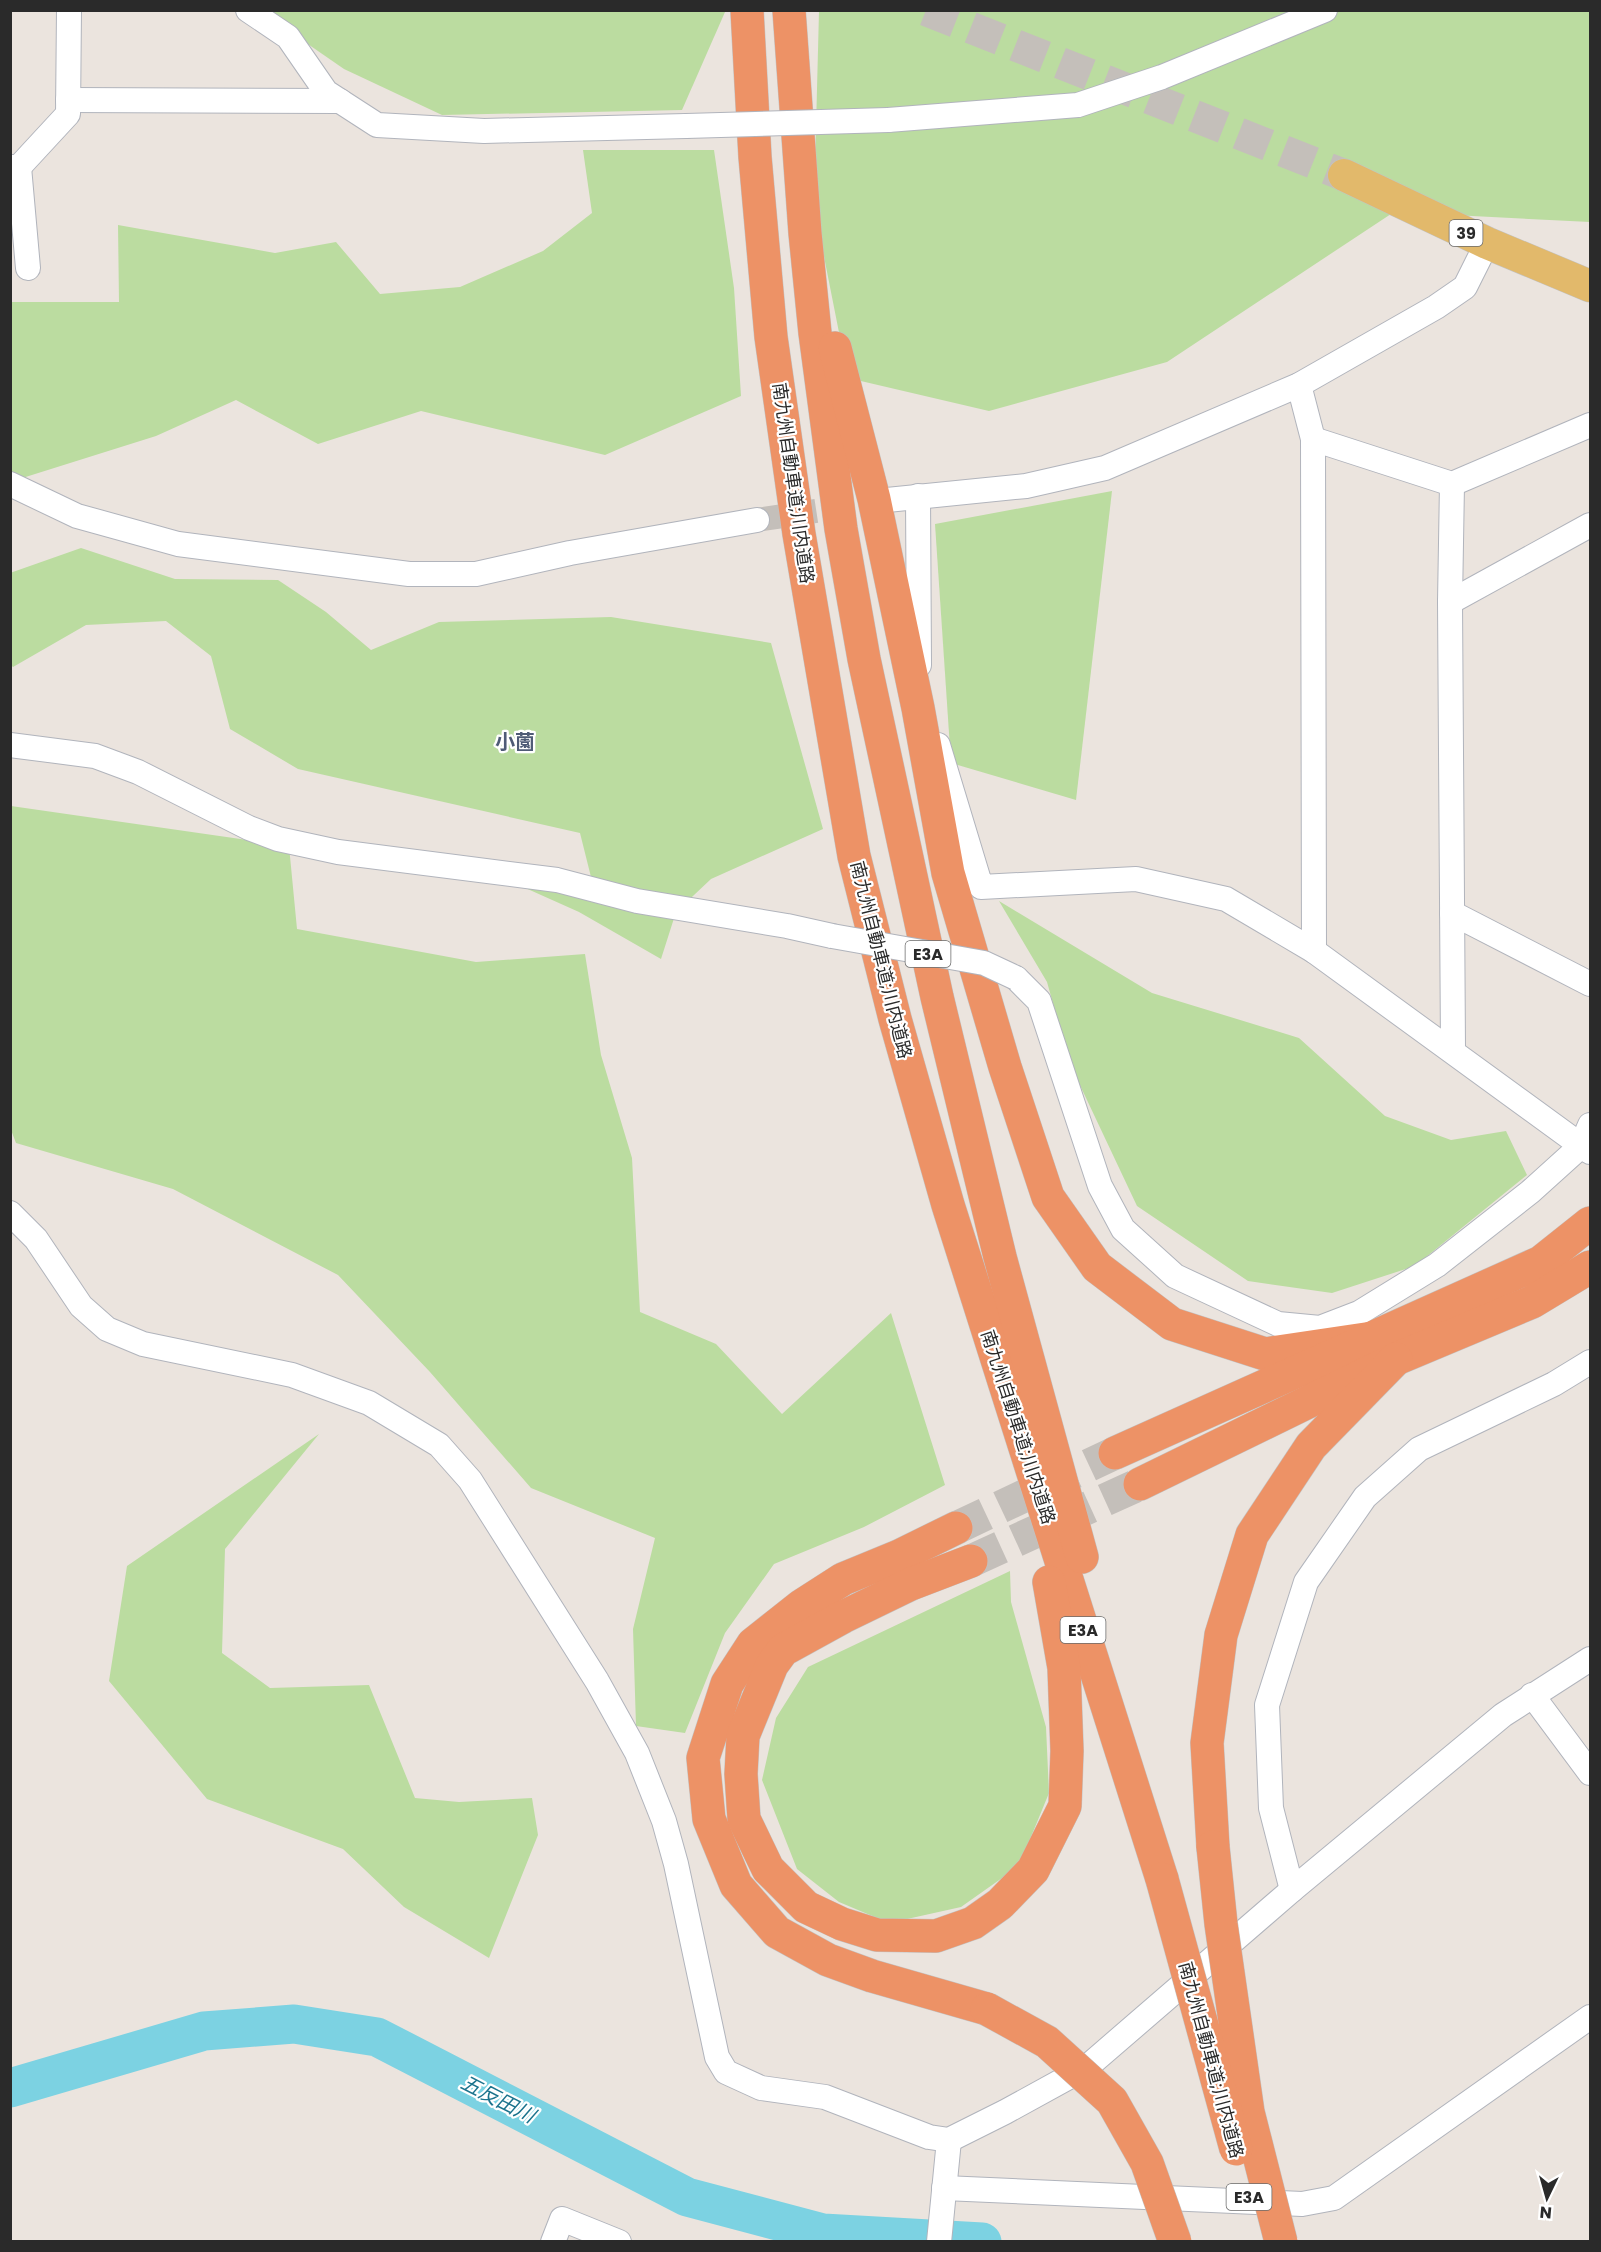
<svg xmlns="http://www.w3.org/2000/svg" width="1601" height="2252" font-family="Poppins,'Noto Sans JP',sans-serif">
  <style>
    .green { fill: #bbdca0 }
    .lines { fill: none; stroke-linecap: round; stroke-linejoin: round }
    .river { stroke: #7cd2e2; stroke-width: 39 }
    .minor-tunnel { stroke: #c4bfba; stroke-width: 24; stroke-dasharray: 24 12; stroke-linecap: butt }
    .major-tunnel { stroke: #c4bfba; stroke-width: 32; stroke-dasharray: 32 16; stroke-linecap: butt }
    .highway-tunnel { stroke: #c4bfba; stroke-width: 33; stroke-dasharray: 33 16; stroke-linecap: butt }
    .minor-casing { stroke: #b1b4bc; stroke-width: 26 }
    .major-casing { stroke: #c3c3c3; stroke-width: 33 }
    .highway-casing { stroke: #c3c3c3; stroke-width: 34 }
    .minor { stroke: #fff; stroke-width: 24 }
    .major { stroke: #e2b96b; stroke-width: 32 }
    .highway { stroke: #ed9266; stroke-width: 33 }
    .minor-bridge-casing { stroke: #b1b4bc; stroke-width: 26; stroke-linecap: butt }
    .highway-bridge-casing { stroke: #c3c3c3; stroke-width: 34; stroke-linecap: butt }
    .minor-bridge { stroke: #fff; stroke-width: 24 }
    .highway-bridge { stroke: #ed9266; stroke-width: 33 }
    .labels { text-anchor: middle; stroke-width: 4.5; stroke-linejoin: round; paint-order: stroke }
    .shield { fill: #fff; stroke: #6a6a6a; stroke-width: 1.5 }
    .shield-label { font-size: 16px; font-weight: bold; fill: #2a2a2a }
    .street-label { font-size: 18px; fill: #2a2a2a; stroke: #fff }
    .neighbourhood-label { font-size: 20px; font-weight: bold; fill: #4f5b76; stroke: #fff }
    .water-label { font-size: 20px; font-style: italic; fill: #1b738d; stroke: #fff }
  </style>
  <rect width="100%" height="100%" fill="#ebe4de"/>
  <g class="green">
    <polygon points="723,10 725,12 682,110 442,115 344,69 260,11"/>
    <polygon points="819,11 1590,11 1590,222 1394,212 1167,362 989,411 848,378 814,206"/>
    <polygon points="583,150 714,150 734,288 741,396 605,455 421,411 318,444 236,400 156,436 16,480 11,487 11,302 119,302 118,225 275,253 336,242 380,294 460,287 543,251 592,213"/>
    <polygon points="1112,491 1076,800 951,763 935,524"/>
    <polygon points="81,548 175,579 278,580 326,612 371,650 439,622 611,617 771,643 823,829 711,879 676,912 661,959 579,912 478,867 591,877 580,833 298,769 230,729 211,656 166,621 86,625 13,667 10,664 10,573"/>
    <polygon points="11,806 289,846 297,929 476,962 585,954 601,1055 632,1158 640,1312 716,1344 782,1414 891,1313 945,1485 864,1527 774,1564 725,1633 685,1733 636,1726 633,1629 655,1538 531,1488 430,1372 338,1275 173,1189 16,1143 11,1130"/>
    <polygon points="999,901 1152,993 1299,1038 1385,1116 1451,1140 1506,1131 1527,1175 1415,1266 1332,1293 1248,1281 1137,1206 1070,1064 1047,982"/>
    <polygon points="319,1434 225,1549 222,1653 270,1688 369,1685 415,1798 459,1802 532,1798 538,1835 489,1958 404,1907 343,1849 207,1799 109,1681 127,1566"/>
    <polygon points="1010,1571 1011,1602 1046,1727 1049,1793 1019,1866 961,1907 889,1923 839,1902 797,1869 762,1780 776,1718 808,1667"/>
  </g>
  <g class="lines">
    <polyline class="river" points="10,2088 204,2031 294,2024 377,2037 687,2197 823,2233 982,2242"/>
    <polyline class="minor-tunnel" points="757,520 887,500"/>
    <polyline class="major-tunnel" points="926,10 1344,175"/>
    <g class="highway-tunnel">
      <polyline points="956,1528 1115,1453"/>
      <polyline points="971,1561 1140,1484"/>
    </g>
    <defs>
      <g id="minor">
        <polyline points="248,10 288,37 326,92 377,125 484,131 686,126"/>
        <polyline points="68,100 340,101"/>
        <polyline points="888,120 1078,105 1162,77 1325,10"/>
        <polyline points="10,167 19,167 68,114 69,10"/>
        <polyline points="19,167 28,268"/>
        <polyline points="1299,385 1313,439 1314,951"/>
        <polyline points="1313,439 1452,484 1590,425"/>
        <polyline points="10,484 77,516 178,544 409,574 476,574 570,553 757,520"/>
        <polyline points="1452,484 1450,602 1453,1049"/>
        <polyline points="918,496 919,665"/>
        <polyline points="887,500 1026,486 1105,468 1299,385 1436,307 1465,287 1487,243"/>
        <polyline points="1450,602 1590,525"/>
        <polyline points="10,745 95,756 138,772 249,828 278,839 338,852 557,880 637,901 787,926 832,936"/>
        <polyline points="938,745 981,887 1136,879 1226,899 1314,951 1590,1152"/>
        <polyline points="1452,913 1590,984"/>
        <polyline points="1016,978 1039,1001 1100,1186 1123,1229 1175,1276 1278,1324 1320,1328 1359,1313 1437,1265 1530,1192 1581,1146 1590,1125"/>
        <polyline points="10,1213 36,1239 81,1306 107,1329 143,1344 292,1375 369,1403 439,1445 470,1480 597,1681 637,1753 664,1821 676,1864 717,2057 726,2072 761,2088 825,2097 929,2137 949,2140 1005,2112 1087,2067 1292,1890 1503,1715 1590,1659"/>
        <polyline points="1532,1695 1590,1773"/>
        <polyline points="1292,1890 1271,1808 1267,1705 1306,1582 1365,1497 1419,1449 1554,1384 1590,1362"/>
        <polyline points="944,2188 1302,2204 1334,2198 1590,2017"/>
        <polyline points="553,2242 562,2219 619,2242"/>
        <polyline points="939,2242 949,2140"/>
      </g>
      <polyline id="major" points="1344,175 1487,243 1590,286"/>
      <g id="highway">
        <polyline points="747,10 755,157 771,337 799,534 854,856 895,1019 948,1205 1162,1879"/>
        <polyline points="789,10 805,233 815,333 841,529 864,659 937,997 1000,1257 1082,1557"/>
        <polyline points="835,348 874,499 918,708 948,873 1005,1067 1048,1197 1097,1267 1172,1324 1265,1354 1372,1338"/>
        <polyline points="1115,1453 1541,1262 1590,1223"/>
        <polyline points="1140,1484 1396,1359 1532,1302 1590,1267"/>
        <polyline points="956,1528 899,1556 843,1579 801,1606 753,1644 727,1684 703,1758 709,1819 736,1885 777,1932 828,1960 872,1976 987,2009"/>
        <polyline points="971,1561 911,1584 843,1617 783,1650 772,1665 743,1736 741,1774 744,1819 768,1869 806,1907 842,1924 877,1935 936,1936 973,1923 1000,1904 1033,1870 1065,1806 1067,1751 1064,1668 1049,1582"/>
        <polyline points="1213,1847 1207,1743 1221,1635 1252,1535 1311,1446 1396,1359"/>
      </g>
    </defs>
    <use href="#minor" class="minor-casing"/>
    <use href="#major" class="major-casing"/>
    <use href="#highway" class="highway-casing"/>
    <use href="#minor" class="minor"/>
    <use href="#major" class="major"/>
    <use href="#highway" class="highway"/>
    <defs>
      <g id="minor-bridge">
        <polyline points="686,126 888,120"/>
        <polyline points="832,936 984,963 1016,978"/>
      </g>
      <g id="highway-bridge">
        <polyline points="1213,1847 1221,1924 1248,2112 1281,2242"/>
        <polyline points="1162,1879 1236,2149"/>
        <polyline points="987,2009 1047,2042 1112,2101 1147,2163 1175,2242"/>
      </g>
    </defs>
    <use href="#minor-bridge" class="minor-bridge-casing"/>
    <use href="#highway-bridge" class="highway-bridge-casing"/>
    <use href="#minor-bridge" class="minor-bridge"/>
    <use href="#highway-bridge" class="highway-bridge"/>
  </g>
  <g class="labels">
    <g class="shield">
      <rect x="1449.5" y="220" width="33" height="26" rx="4.5"/>
      <rect x="905.5" y="941" width="45" height="26" rx="4.5"/>
      <rect x="1060.5" y="1617" width="45" height="26" rx="4.5"/>
      <rect x="1226.5" y="2184" width="45" height="26" rx="4.5"/>
    </g>
    <g class="shield-label">
      <text x="1466" y="239">39</text>
      <text x="928" y="960">E3A</text>
      <text x="1083" y="1636">E3A</text>
      <text x="1249" y="2203">E3A</text>
    </g>
    <g class="street-label">
      <text transform="translate(793 483) rotate(82)" y="6">南九州自動車道;川内道路</text>
      <text transform="translate(881 960) rotate(76)" y="6">南九州自動車道;川内道路</text>
      <text transform="translate(1018 1427) rotate(72)" y="6">南九州自動車道;川内道路</text>
      <text transform="translate(1211 2060) rotate(75)" y="6">南九州自動車道;川内道路</text>
    </g>
    <g class="neighbourhood-label">
      <text x="515" y="749">小薗</text>
    </g>
    <g class="water-label">
      <text transform="translate(498 2099) rotate(27)" y="7">五反田川</text>
    </g>
  </g>
  <rect width="1601" height="2252" fill="none" stroke="#2a2a2a" stroke-width="24"/>
  <g transform="translate(1547 2198) rotate(185)" stroke="#ffffff" stroke-width="4.5" paint-order="stroke">
  <path d="M0-4.5L10 22L0 15L-10 22Z" fill="#2a2a2a"/>
  <text y="-9" font-size="16" font-weight="bold" text-anchor="middle" fill="#2a2a2a">N</text>
  </g>
</svg>
